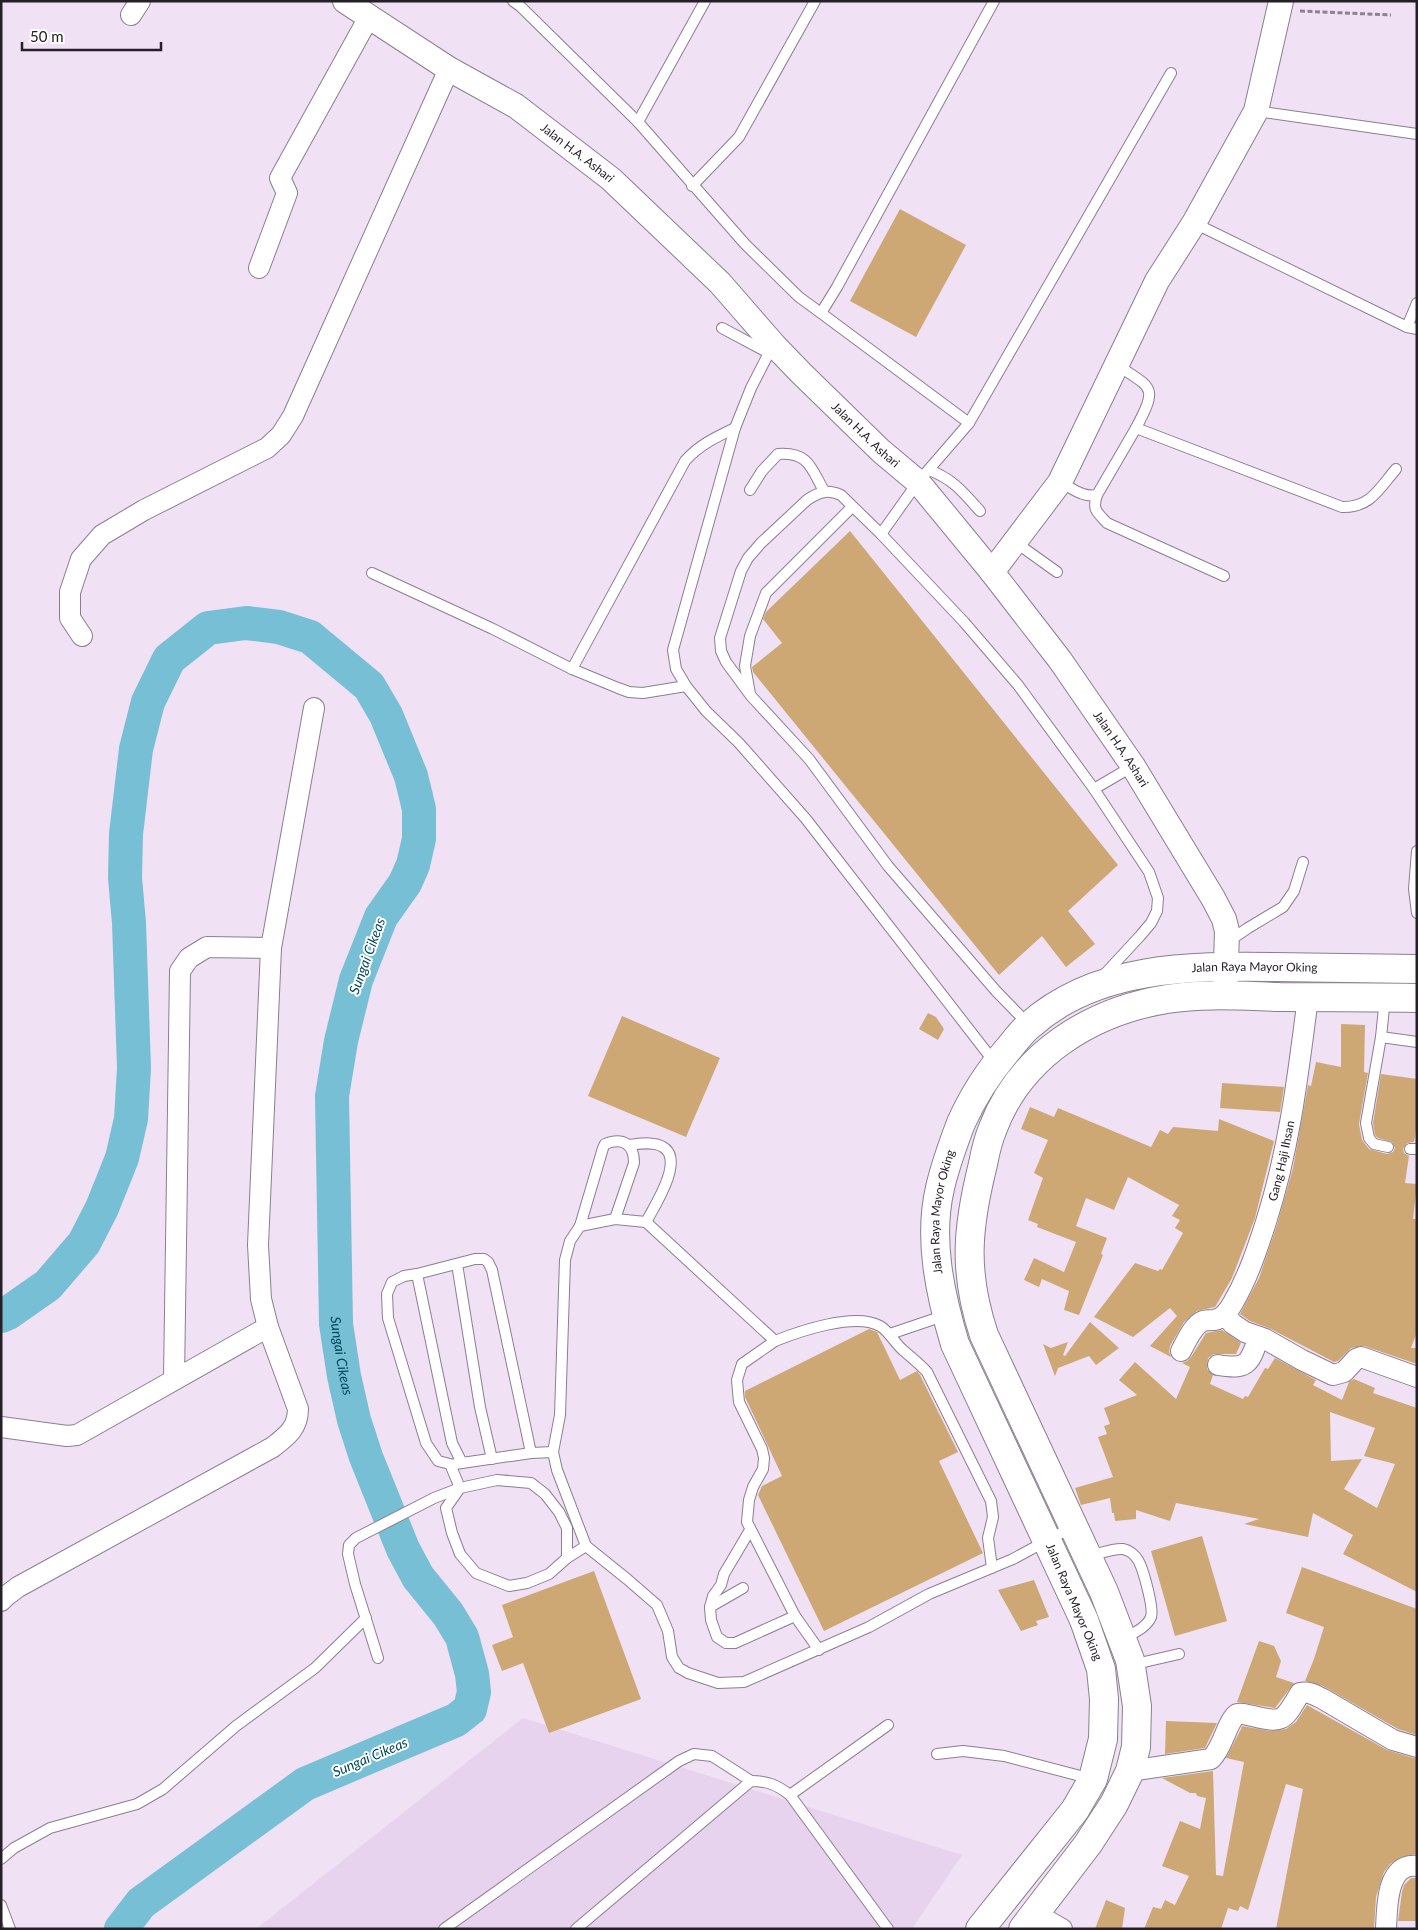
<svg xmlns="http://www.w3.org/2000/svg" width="1418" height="1930" font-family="Lato,sans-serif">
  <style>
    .built { fill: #e7d3ed }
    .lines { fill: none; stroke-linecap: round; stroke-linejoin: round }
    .river { stroke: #76bfd5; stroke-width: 34 }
    .building { fill: #cda875; fill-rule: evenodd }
    .service-casing { stroke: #8c7e90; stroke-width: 12 }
    .minor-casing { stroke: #8c7e90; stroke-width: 22 }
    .tertiary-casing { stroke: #8c7e90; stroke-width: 26 }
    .primary-casing { stroke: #8c7e90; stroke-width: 30 }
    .path { stroke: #8c8290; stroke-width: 3; stroke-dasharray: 5 2.5; stroke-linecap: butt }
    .service { stroke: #fff; stroke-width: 10 }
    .minor { stroke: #fff; stroke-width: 20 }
    .tertiary { stroke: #fff; stroke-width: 24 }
    .primary { stroke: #fff; stroke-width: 28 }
    .labels { text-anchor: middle; stroke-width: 4; stroke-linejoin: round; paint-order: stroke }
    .street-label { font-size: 12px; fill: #252027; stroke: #fff }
    .water-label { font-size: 14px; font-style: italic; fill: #024757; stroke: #fff }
  </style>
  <rect width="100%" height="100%" fill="#f0e1f5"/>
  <polygon class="built" points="523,1718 962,1855 912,1929 256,1929"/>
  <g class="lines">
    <path class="river" id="s1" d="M1 1316 8 1313 48 1285 84 1243 102 1208 122 1158 131 1119 134 1068 129 923 125 878 126 834 136 749 148 702 169 659 208 628 246 623 279 627 310 637 369 686 386 715 411 776 419 809V839L413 865 405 883 381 917 356 980 341 1041 332 1096 336 1324 344 1376 354 1420 366 1457 403 1549 418 1577 448 1614 462 1637 472 1674 474 1692 470 1709 456 1720 305 1784 141 1903 121 1929"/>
  </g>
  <g class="building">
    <polygon points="900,209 966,245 916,337 850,301"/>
    <polygon points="850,531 1118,865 1068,911 1095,944 1066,967 1042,936 999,975 753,672 752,667 782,643 763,619 766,612"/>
    <polygon points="928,1013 936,1017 944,1029 938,1040 919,1029"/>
    <polygon points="622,1016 720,1058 686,1137 588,1096"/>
    <polygon points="1341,1024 1365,1025 1364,1072 1368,1073 1359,1124 1362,1140 1369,1149 1387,1154 1393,1152 1395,1148 1392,1142 1378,1138 1375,1135 1373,1123 1381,1074 1417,1079 1417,1124 1414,1142 1407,1143 1403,1149 1404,1153 1409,1156 1405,1183 1417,1184 1413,1219 1417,1219 1417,1332 1411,1348 1417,1348 1417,1364 1364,1346 1351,1348 1338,1361 1334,1362 1271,1329 1250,1321 1240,1314 1259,1278 1277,1225 1293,1168 1308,1085 1311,1086 1316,1062 1341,1067"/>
    <polygon points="1222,1083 1284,1087 1280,1112 1220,1108"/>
    <polygon points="1030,1107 1054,1117 1058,1108 1151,1147 1160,1130 1168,1134 1173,1127 1218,1131 1219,1119 1274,1141 1255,1218 1232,1278 1215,1307 1197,1311 1184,1322 1170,1346 1169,1352 1171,1357 1150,1346 1177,1316 1170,1308 1133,1337 1094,1317 1135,1263 1158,1271 1160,1269 1162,1270 1183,1233 1175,1228 1180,1220 1172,1216 1179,1205 1128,1177 1114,1210 1086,1198 1076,1226 1107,1238 1101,1254 1103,1255 1079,1315 1064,1310 1069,1291 1042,1279 1039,1287 1024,1280 1034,1258 1064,1272 1076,1242 1037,1227 1038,1224 1028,1220 1043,1178 1034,1173 1048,1140 1021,1129"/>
    <polygon points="1090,1322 1119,1348 1096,1365 1089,1356 1058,1368 1055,1376 1043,1344 1051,1348 1068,1342 1063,1355 1065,1356"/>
    <polygon points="869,1329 877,1332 900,1380 917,1371 920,1375 958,1452 939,1461 983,1553 824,1631 758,1495 762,1486 782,1476 745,1397 745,1391"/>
    <path d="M1222 1330 1241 1343 1236 1354H1214L1208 1358 1207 1369 1213 1375 1210 1384 1243 1399 1245 1396 1248 1397 1265 1368 1268 1369 1275 1358 1316 1380 1313 1385 1342 1400 1349 1382 1354 1379 1375 1388 1373 1393 1417 1408V1592L1343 1554 1353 1535 1313 1513 1308 1537 1244 1524 1259 1519 1176 1503 1170 1521 1136 1510V1519L1115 1521 1114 1513H1112L1110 1498 1081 1505 1075 1488 1113 1477 1098 1437 1107 1434 1104 1426 1110 1424 1104 1408 1137 1395 1119 1380 1135 1362 1176 1399 1190 1367 1182 1363 1187 1361 1191 1357 1206 1333ZM1330 1412 1375 1428 1364 1456 1395 1464 1377 1508 1344 1489 1362 1459 1331 1461Z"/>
    <polygon points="1202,1536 1227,1621 1175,1636 1151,1551"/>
    <polygon points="1302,1567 1417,1609 1417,1735 1398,1729 1323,1686 1305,1681 1314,1659 1324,1627 1286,1613"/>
    <polygon points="594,1571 641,1699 549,1733 523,1663 502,1671 492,1645 513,1637 502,1605"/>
    <polygon points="1034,1580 1049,1617 1036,1621 1038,1625 1021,1631 998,1590"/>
    <polygon points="1259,1641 1274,1646 1281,1661 1276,1677 1294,1683 1275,1708 1237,1702"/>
    <polygon points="1307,1705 1387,1750 1417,1759 1417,1854 1401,1857 1390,1864 1384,1872 1376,1897 1374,1929 1276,1929 1303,1789 1286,1784 1248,1910 1240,1906 1238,1911 1228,1908 1221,1929 1144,1929 1153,1907 1161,1909 1165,1900 1175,1905 1176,1903 1189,1876 1162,1866 1180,1821 1200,1829 1206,1798 1197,1796 1196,1793 1190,1793 1162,1778 1213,1771 1216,1875 1223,1876 1244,1762 1226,1758 1241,1729 1242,1726 1270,1731 1286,1729 1296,1722"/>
    <polygon points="1166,1721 1217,1723 1205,1748 1165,1754"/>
    <polygon points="1411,1878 1417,1878 1417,1921 1398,1921 1402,1892 1404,1885"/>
    <polygon points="1106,1900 1125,1908 1122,1929 1095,1929"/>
  </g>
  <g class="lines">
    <defs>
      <g id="service">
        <polyline points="513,1 520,6 638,122 745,244 799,297 821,313"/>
        <polyline points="1256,111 1417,134"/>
        <polyline points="638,122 705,1"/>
        <polyline points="692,186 739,137 815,1"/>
        <polyline points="1194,223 1407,327 1417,329"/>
        <polyline points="1407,327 1417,303"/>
        <polyline points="722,328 769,353"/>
        <polyline points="773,345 751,388 735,428 673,650 676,669 686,686 706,711 739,743 806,819 995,1063"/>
        <path d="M1117 365C1153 389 1158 386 1136 428L1342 507C1370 508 1379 489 1396 469"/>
        <polyline points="969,423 821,313 837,287 994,1"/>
        <path d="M929 470C953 479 963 492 980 511"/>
        <path d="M1060 482C1072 488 1083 498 1097 495L1136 428"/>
        <path d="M750 490 762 471 778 454C809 452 811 468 824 491"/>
        <path d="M1097 495C1092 510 1097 512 1107 523L1224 576"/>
        <polyline points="881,534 918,482 969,423 1171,73"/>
        <polyline points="1015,542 1057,572"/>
        <polyline points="372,573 493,629 572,669 618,688 629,692 643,693 686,686"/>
        <path d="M572 669 685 461C699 445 716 437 735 428"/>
        <polyline points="750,694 745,666 750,636 766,593 852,507"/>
        <polyline points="1094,789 1133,766"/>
        <polyline points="1417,851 1414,889 1417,913"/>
        <polyline points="1229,941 1248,928 1283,907 1294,891 1303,862"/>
        <polyline points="1385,998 1381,1037 1366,1123 1369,1138 1374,1144 1388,1147"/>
        <path d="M1028 1024 996 991 888 866 809 759 751 696 726 662 721 651 720 638 741 571 748 558 761 543 807 500C819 492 827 489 841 495L881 534 964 622 1018 685 1094 789 1149 872 1158 898 1157 911 1151 923 1140 936 1103 976"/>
        <polyline points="1381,1037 1417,1042"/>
        <path d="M628 1145C639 1144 654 1141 663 1147 685 1160 654 1207 646 1222"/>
        <polyline points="1410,1149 1417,1149"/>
        <path d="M580 1226 603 1148 605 1144C623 1137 634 1144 634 1163L615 1219"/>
        <polyline points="457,1264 480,1407 492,1459"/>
        <polyline points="890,1334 946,1315"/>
        <polyline points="775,1341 742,1364 737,1380 739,1402 762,1449 764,1458 763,1469 753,1487 749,1500 747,1522 795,1616 819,1650"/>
        <polyline points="462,1463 452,1443 417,1274 475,1259 484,1259 488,1262 492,1270 531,1453 553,1452"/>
        <polyline points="455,1464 531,1453"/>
        <polygon points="497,1480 531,1483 545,1494 559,1512 567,1528 567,1558 549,1574 527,1583 509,1586 476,1573 460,1554 452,1533 446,1508 460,1488"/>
        <polyline points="750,1530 724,1574 721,1585 713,1596 710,1607 711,1620 717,1637 726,1643 735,1643 795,1616"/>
        <path d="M1089 1556C1099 1554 1113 1548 1123 1549 1129 1550 1135 1555 1138 1560 1143 1568 1154 1608 1151 1617 1147 1627 1133 1634 1123 1638"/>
        <polyline points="567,1558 586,1546"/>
        <path d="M992 1568 988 1538 993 1517 991 1501 927 1372C920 1364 912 1358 904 1351 895 1344 890 1332 880 1326 855 1312 800 1331 775 1341L646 1222 615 1219 580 1226 570 1241 565 1260 560 1415 553 1452 557 1470 586 1546 627 1579 657 1605 668 1631 672 1657 679 1668 688 1673 718 1683 744 1682 869 1627 929 1594 1013 1559 1072 1527"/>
        <polyline points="710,1607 743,1588"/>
        <polyline points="378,1658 355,1584 348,1554 349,1545 356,1538 434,1498 460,1488 450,1464 438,1461 426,1443 388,1318 387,1294 392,1282 404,1276 417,1274"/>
        <polyline points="1131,1665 1179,1654"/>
        <polyline points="937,1754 963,1751 1004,1756 1092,1779"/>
        <polyline points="790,1795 888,1725"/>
        <polyline points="1,1859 14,1848 50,1828 137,1804 163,1789 236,1726 315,1668 366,1618"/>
        <polyline points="1,1905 10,1929"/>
        <polyline points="444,1929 679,1761 694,1754 712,1756 751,1781"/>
        <path d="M576 1929 751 1781C768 1781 777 1785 790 1795L888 1929"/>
      </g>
      <g id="minor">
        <polyline points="131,15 140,1"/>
        <polyline points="259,268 287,193 280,178 369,17"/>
        <polyline points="82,636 70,618 70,592 81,559 102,535 144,510 267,448 281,435 293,416 449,69"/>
        <polyline points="1225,1315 1233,1324 1245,1332 1265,1339 1302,1360 1333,1375 1344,1372 1356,1359 1361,1357 1417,1377"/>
        <path id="s2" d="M1181 1351C1186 1342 1193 1325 1203 1321 1206 1320 1211 1320 1214 1320 1223 1319 1229 1310 1233 1303 1248 1277 1257 1250 1266 1222 1290 1146 1298 1075 1308 997"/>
        <path d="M1218 1365C1248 1370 1249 1364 1259 1337"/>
        <polyline points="174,1379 180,971 189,958 207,947 271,948"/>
        <polyline points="1,1427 67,1436 77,1435 268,1327"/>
        <path d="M1 1601 6 1596 18 1587 273 1447C287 1436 298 1428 298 1409L268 1327 261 1299 258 1245 271 948 314 708"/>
        <path d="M1130 1771 1211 1759C1224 1746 1226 1723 1237 1714 1243 1713 1247 1715 1253 1716 1284 1724 1284 1720 1300 1693 1309 1691 1315 1695 1323 1699L1393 1740 1417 1747"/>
        <polyline points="1036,1914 1062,1929"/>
        <path d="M1386 1929C1387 1909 1386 1862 1417 1866"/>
      </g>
      <g id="tertiary">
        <path id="s3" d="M345 1 449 69 516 106 611 179 720 283 774 345 801 373 881 451 918 482 992 572 1060 660 1133 766 1213 898 1224 919 1227 931 1225 996"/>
        <polyline points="992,572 1060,482 1157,281 1194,223 1256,111 1281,1"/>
      </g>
      <g id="primary">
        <path id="s4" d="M980 1929 1075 1810 1093 1779 1103 1739 1104 1699 1101 1669 1084 1620 955 1344C940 1294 928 1239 940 1188 945 1166 953 1144 961 1123 973 1096 990 1070 1010 1047 1016 1040 1022 1031 1030 1025 1096 966 1190 966 1273 967 1321 968 1369 968 1417 969"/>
        <path d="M1023 1929 1088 1844 1114 1804 1130 1771 1136 1747 1137 1706 1130 1660 1104 1592 984 1335C963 1272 967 1228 983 1164 985 1153 988 1140 993 1128 1021 1054 1092 1011 1167 999 1204 993 1243 996 1280 997 1326 997 1371 997 1417 998"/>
      </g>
    </defs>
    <use href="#service" class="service-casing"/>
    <use href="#minor" class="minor-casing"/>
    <use href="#tertiary" class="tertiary-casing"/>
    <use href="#primary" class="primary-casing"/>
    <polyline class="path" points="1300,11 1391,15"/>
    <use href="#service" class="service"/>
    <use href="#minor" class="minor"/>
    <use href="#tertiary" class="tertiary"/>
    <use href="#primary" class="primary"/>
  </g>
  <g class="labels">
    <g class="street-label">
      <text dy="4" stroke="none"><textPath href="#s3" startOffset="278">Jalan H.A. Ashari</textPath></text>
      <text dy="4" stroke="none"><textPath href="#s3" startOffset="682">Jalan H.A. Ashari</textPath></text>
      <text dy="4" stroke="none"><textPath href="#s3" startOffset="1088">Jalan H.A. Ashari</textPath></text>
      <text dy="4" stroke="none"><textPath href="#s4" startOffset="1241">Jalan Raya Mayor Oking</textPath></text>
      <text dy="4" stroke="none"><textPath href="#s2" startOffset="226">Gang Haji Ihsan</textPath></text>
      <text dy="4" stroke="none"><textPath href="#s4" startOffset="791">Jalan Raya Mayor Oking</textPath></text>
      <text transform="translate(1074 1602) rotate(67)" y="4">Jalan Raya Mayor Oking</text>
    </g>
    <g class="water-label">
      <text transform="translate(367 956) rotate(-70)" y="5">Sungai Cikeas</text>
      <text dy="5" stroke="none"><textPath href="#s1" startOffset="1641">Sungai Cikeas</textPath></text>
      <text transform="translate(370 1757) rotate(-23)" y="5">Sungai Cikeas</text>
    </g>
  </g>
  <rect width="1418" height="1930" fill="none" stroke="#252027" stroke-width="5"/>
  <path d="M22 42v8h139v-8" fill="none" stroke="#252027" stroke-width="2.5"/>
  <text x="30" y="42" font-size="15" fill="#252027" stroke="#ffffff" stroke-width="4" paint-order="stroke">50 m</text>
</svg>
